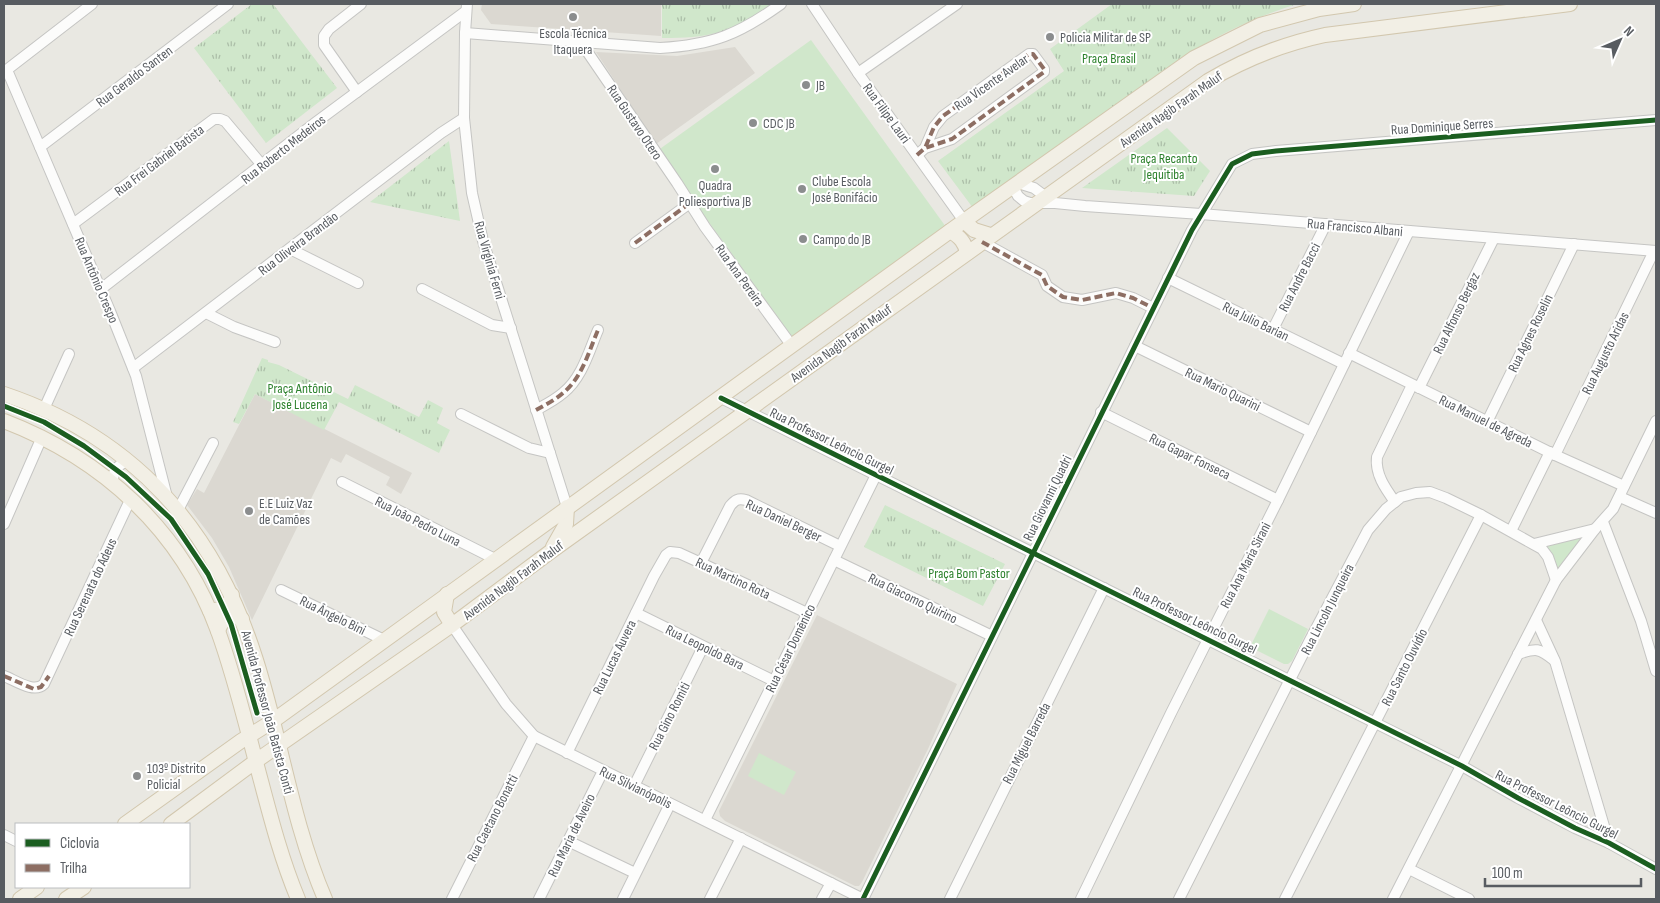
<svg xmlns="http://www.w3.org/2000/svg" width="1660" height="903" font-family="'Sofia Sans Condensed',sans-serif">
  <style>
    .education { fill: #dbd8d1 }
    .green { fill: #d0e7cb }
    .park { fill: url(#park-tufts) }
    .lines { fill: none; stroke-linecap: round; stroke-linejoin: round }
    .minor-casing { stroke: #c5c5c3; stroke-width: 12 }
    .major-casing { stroke: #d2c7ae; stroke-width: 16 }
    .minor { stroke: #fcfcfb; stroke-width: 10 }
    .major { stroke: #f2efe5; stroke-width: 14 }
    .quiet { stroke: #8d6e63; stroke-width: 4; stroke-dasharray: 8 4; stroke-linecap: butt }
    .cycleway-casing { stroke: #fff; stroke-width: 8 }
    .cycleway { stroke: #1b5e20; stroke-width: 5 }
    .poi-dot { fill: #8b8d8e; stroke: #fff; stroke-width: 2 }
    .labels { text-anchor: middle; stroke-width: 4; stroke-linejoin: round; paint-order: stroke }
    .poi-label { font-size: 14px; fill: #585c61; stroke: #fff; text-anchor: start }
    .park-label { font-size: 14px; fill: #2e822e; stroke: #fff }
    .street-label { font-size: 14px; fill: #585c61; stroke: #fff }
  </style>
  <defs>
    <pattern id="park-tufts" width="24" height="20" patternUnits="userSpaceOnUse" patternTransform="scale(1.25)"><rect width="24" height="20" fill="#d0e7cb"/><path d="M3 7l-1-3M5 7V3M7 7l1-3M15 17l-1-3M17 17v-4M19 17l1-3" fill="none" stroke="#acbea8"/></pattern>
  </defs>
  <rect width="100%" height="100%" fill="#e9e8e2"/>
  <g class="education">
    <polygon points="482,4 661,4 661,36 491,24 481,10"/>
    <polygon points="735,47 755,73 656,144 596,52 677,56"/>
    <polygon points="255,394 412,473 401,494 386,485 390,477 346,454 341,463 331,458 252,620 229,567 212,538 187,505 197,489 204,493"/>
    <polygon points="817,615 957,684 928,749 862,882 859,886 855,886 725,821 720,816 719,811"/>
  </g>
  <g class="green">
    <polygon points="811,40 946,227 793,338 657,151"/>
    <polygon points="1583,537 1558,576 1539,544"/>
    <polygon points="1269,609 1308,629 1292,661 1288,664 1284,664 1250,647"/>
    <polygon points="759,753 796,772 784,795 748,776"/>
  </g>
  <g class="park">
    <polygon points="252,4 273,4 337,88 266,143 194,48"/>
    <path d="M662 4H773C731 32 713 38 662 38Z"/>
    <path d="M1112 4H1297C1253 18 1220 34 1181 58L973 208 938 161 1064 71 1050 49Z"/>
    <polygon points="1167,128 1210,171 1194,196 1082,188"/>
    <polygon points="449,141 460,221 370,202"/>
    <polygon points="262,358 268,360 268,362 279,365 348,399 355,385 419,417 428,400 443,408 437,423 450,430 439,453 339,402 324,430 255,394 239,424 233,422"/>
    <polygon points="885,505 1005,564 983,606 864,547"/>
  </g>
  <g class="lines">
    <defs>
      <g id="minor">
        <polyline points="467,4 465,33 464,118 472,193 483,241 567,507"/>
        <polyline points="812,4 858,73 964,221"/>
        <path d="M465 33 660 48C713 45 739 34 781 4"/>
        <polyline points="580,41 677,183 705,227 792,346"/>
        <polyline points="7,70 110,311 136,376 167,497"/>
        <polyline points="4,72 92,4"/>
        <polyline points="858,73 957,4"/>
        <polyline points="357,92 324,45 324,36 329,29 361,4"/>
        <polyline points="40,147 228,4"/>
        <polyline points="917,155 925,148 952,139 1044,72 1044,69 1033,54 1029,54 943,116 934,127 925,148"/>
        <polyline points="1018,183 1034,188 1050,200"/>
        <polyline points="1013,187 1018,196 1024,201 1030,203 1055,203 1085,206 1201,214 1656,251"/>
        <polyline points="73,224 214,119 220,119 225,121 262,165"/>
        <polyline points="982,242 1042,275 1047,286 1063,297 1082,300 1116,293 1133,298 1153,308"/>
        <polyline points="635,243 690,203"/>
        <polyline points="290,249 358,283"/>
        <polyline points="1168,278 1344,364"/>
        <polyline points="101,289 315,123 466,11"/>
        <polyline points="422,289 492,325 511,328"/>
        <polyline points="206,313 234,327 275,342"/>
        <polyline points="1273,329 1326,224"/>
        <polyline points="1135,346 1311,432"/>
        <polyline points="1349,353 1555,455 1624,486"/>
        <polyline points="133,368 441,133 464,118"/>
        <polyline points="1419,388 1494,238"/>
        <polyline points="721,398 1462,766 1518,798 1575,828 1609,843 1656,869"/>
        <polyline points="44,409 69,354"/>
        <path d="M536 410C545 405 555 400 563 393 582 378 589 351 598 330"/>
        <polyline points="1101,412 1278,500"/>
        <polyline points="461,414 529,448 550,453"/>
        <polyline points="1487,422 1574,244"/>
        <polyline points="1555,455 1654,251"/>
        <path d="M113 482C113 471 116 466 127 461"/>
        <polyline points="342,482 495,559"/>
        <polyline points="1620,497 1656,513"/>
        <path d="M1395 502C1385 488 1375 474 1377 457L1412 385"/>
        <polyline points="178,510 213,443"/>
        <polyline points="1603,522 1641,621 1656,671"/>
        <polyline points="4,524 42,437"/>
        <polyline points="1511,531 1550,452"/>
        <polyline points="1534,544 1595,529 1613,509 1656,421"/>
        <polyline points="834,560 992,636"/>
        <path d="M701 563 730 506C735 500 738 498 746 500L840 546"/>
        <polyline points="281,590 384,640"/>
        <polyline points="636,613 774,681"/>
        <polyline points="1536,620 1555,661 1609,843"/>
        <polyline points="452,625 506,704 534,736 863,899"/>
        <path d="M1518 654C1536 648 1539 648 1554 660"/>
        <path d="M4 676C15 680 34 694 44 684L131 498"/>
        <polyline points="567,753 654,576 666,555 670,552 679,553 701,563 807,613"/>
        <polyline points="634,786 703,647"/>
        <polyline points="705,820 876,475"/>
        <polyline points="4,835 16,841"/>
        <polyline points="568,841 635,873"/>
        <polyline points="1409,869 1469,899"/>
        <polyline points="452,899 534,736"/>
        <polyline points="539,899 603,771"/>
        <polyline points="623,899 670,804"/>
        <polyline points="710,899 741,838"/>
        <polyline points="822,899 831,883"/>
        <polyline points="863,899 1192,230 1232,164 1252,154 1276,151 1656,120"/>
        <polyline points="950,899 1104,588"/>
        <polyline points="1081,899 1171,713 1278,500 1409,231"/>
        <polyline points="1179,899 1310,640 1368,530 1386,509 1401,497 1416,493 1430,492 1446,498 1481,515 1542,549 1548,557 1556,580"/>
        <polyline points="1285,899 1481,515"/>
        <polyline points="1393,899 1556,580 1595,529"/>
      </g>
      <g id="major">
        <polyline points="964,221 974,230 990,235"/>
        <path d="M950 231C960 237 965 242 967 253"/>
        <path d="M4 394C135 438 215 529 256 660 281 739 292 822 325 899"/>
        <path d="M4 421C103 459 181 530 218 631 234 675 245 721 257 766 269 811 280 856 298 899"/>
        <polyline points="553,547 566,524 567,507"/>
        <polyline points="447,594 444,612 452,625"/>
        <path d="M210 611C221 609 230 608 232 595"/>
        <path d="M218 631C222 619 229 613 242 619"/>
        <polyline points="125,824 241,741 273,721 964,221 1194,58 1260,25 1319,9 1354,4"/>
        <path d="M171 824 256 761 452 625 550 552 1208 81C1245 59 1283 44 1325 35L1570 4"/>
        <polyline points="20,899 37,887"/>
        <polyline points="66,899 84,887"/>
      </g>
    </defs>
    <use href="#minor" class="minor-casing"/>
    <use href="#major" class="major-casing"/>
    <use href="#minor" class="minor"/>
    <use href="#major" class="major"/>
    <g class="quiet">
      <polyline points="917,155 925,148 952,139 1044,72 1044,69 1033,54 1029,54 943,116 934,127 925,148"/>
      <polyline points="982,242 1042,275 1047,286 1063,297 1082,300 1116,293 1133,298 1153,308"/>
      <polyline points="635,243 690,203"/>
      <path d="M536 410C545 405 555 400 563 393 582 378 589 351 598 330"/>
      <polyline points="4,676 34,689 41,687 49,676"/>
    </g>
    <defs>
      <g id="cycleway">
        <polyline points="721,398 1462,766 1518,798 1575,828 1609,843 1656,869"/>
        <polyline points="4,406 44,422 84,446 126,477 171,519 208,574 220,600 231,624 257,713"/>
        <polyline points="863,899 1192,230 1232,164 1252,154 1276,151 1656,120"/>
      </g>
    </defs>
    <use href="#cycleway" class="cycleway-casing"/>
    <use href="#cycleway" class="cycleway"/>
  </g>
  <g class="poi-dot">
    <circle cx="573" cy="17" r="5"/>
    <circle cx="1050" cy="37" r="5"/>
    <circle cx="806" cy="85" r="5"/>
    <circle cx="753" cy="123" r="5"/>
    <circle cx="715" cy="169" r="5"/>
    <circle cx="802" cy="189" r="5"/>
    <circle cx="803" cy="239" r="5"/>
    <circle cx="249" cy="511" r="5"/>
    <circle cx="137" cy="776" r="5"/>
  </g>
  <g class="labels">
    <g class="poi-label">
      <text x="573" y="38" text-anchor="middle">Escola Técnica<tspan x="573" dy="16">Itaquera</tspan></text>
      <text x="1060" y="42">Policia Militar de SP</text>
      <text x="816" y="90">JB</text>
      <text x="763" y="128">CDC JB</text>
      <text x="812" y="186">Clube Escola<tspan x="812" dy="16">José Bonifácio</tspan></text>
      <text x="715" y="190" text-anchor="middle">Quadra<tspan x="715" dy="16">Poliesportiva JB</tspan></text>
      <text x="813" y="244">Campo do JB</text>
      <text x="259" y="508">E.E Luiz Vaz<tspan x="259" dy="16">de Camões</tspan></text>
      <text x="147" y="773">103º Distrito<tspan x="147" dy="16">Policial</tspan></text>
    </g>
    <g class="park-label">
      <text x="1109" y="63">Praça Brasil</text>
      <text x="1164" y="163">Praça Recanto<tspan x="1164" dy="16">Jequitiba</tspan></text>
      <text x="300" y="393">Praça Antônio<tspan x="300" dy="16">José Lucena</tspan></text>
      <text x="969" y="578">Praça Bom Pastor</text>
    </g>
    <g class="street-label">
      <text transform="translate(134 76) rotate(-37)" y="5">Rua Geraldo Santen</text>
      <text transform="translate(991 82) rotate(-35)" y="5">Rua Vicente Avelar</text>
      <text transform="translate(1171 109) rotate(-35)" y="5">Avenida Nagib Farah Maluf</text>
      <text transform="translate(887 113) rotate(54)" y="5">Rua Filipe Lauri</text>
      <text transform="translate(635 122) rotate(56)" y="5">Rua Gustavo Otero</text>
      <text transform="translate(1442 126) rotate(-4)" y="5">Rua Dominique Serres</text>
      <text transform="translate(283 149) rotate(-38)" y="5">Rua Roberto Medeiros</text>
      <text transform="translate(159 160) rotate(-37)" y="5">Rua Frei Gabriel Batista</text>
      <text transform="translate(1355 227) rotate(5)" y="5">Rua Francisco Albani</text>
      <text transform="translate(298 243) rotate(-37)" y="5">Rua Oliveira Brandão</text>
      <text transform="translate(490 260) rotate(74)" y="5">Rua Virginía Ferni</text>
      <text transform="translate(740 275) rotate(54)" y="5">Rua Ana Pereira</text>
      <text transform="translate(1299 277) rotate(-63)" y="5">Rua Andre Bacci</text>
      <text transform="translate(97 280) rotate(67)" y="5">Rua Antônio Crespo</text>
      <text transform="translate(1456 313) rotate(-64)" y="5">Rua Alfonso Bergaz</text>
      <text transform="translate(1256 321) rotate(26)" y="5">Rua Julio Barian</text>
      <text transform="translate(1530 333) rotate(-64)" y="5">Rua Agnes Roselin</text>
      <text transform="translate(841 343) rotate(-36)" y="5">Avenida Nagib Farah Maluf</text>
      <text transform="translate(1605 353) rotate(-64)" y="5">Rua Augusto Aridas</text>
      <text transform="translate(1223 389) rotate(26)" y="5">Rua Mario Quarini</text>
      <text transform="translate(1486 421) rotate(26)" y="5">Rua Manuel de Agreda</text>
      <text transform="translate(832 441) rotate(26)" y="5">Rua Professor Leôncio Gurgel</text>
      <text transform="translate(1190 456) rotate(26)" y="5">Rua Gapar Fonseca</text>
      <text transform="translate(1047 498) rotate(-64)" y="5">Rua Giovanni Quadri</text>
      <text transform="translate(784 520) rotate(25)" y="5">Rua Daniel Berger</text>
      <text transform="translate(418 521) rotate(27)" y="5">Rua João Pedro Luna</text>
      <text transform="translate(1245 565) rotate(-63)" y="5">Rua Ana Maria Sirani</text>
      <text transform="translate(733 578) rotate(25)" y="5">Rua Martino Rota</text>
      <text transform="translate(513 580) rotate(-37)" y="5">Avenida Nagib Farah Maluf</text>
      <text transform="translate(90 587) rotate(-65)" y="5">Rua Serenata do Adeus</text>
      <text transform="translate(913 598) rotate(26)" y="5">Rua Giacomo Quirino</text>
      <text transform="translate(1327 609) rotate(-63)" y="5">Rua Lincoln Junqueira</text>
      <text transform="translate(333 615) rotate(26)" y="5">Rua Ângelo Bini</text>
      <text transform="translate(1195 620) rotate(26)" y="5">Rua Professor Leôncio Gurgel</text>
      <text transform="translate(705 647) rotate(26)" y="5">Rua Leopoldo Bara</text>
      <text transform="translate(790 648) rotate(-64)" y="5">Rua César Domênico</text>
      <text transform="translate(614 657) rotate(-64)" y="5">Rua Lucas Auvera</text>
      <text transform="translate(1404 667) rotate(-63)" y="5">Rua Santo Ouvídio</text>
      <text transform="translate(268 712) rotate(75)" y="5">Avenida Professor João Batista Conti</text>
      <text transform="translate(669 716) rotate(-63)" y="5">Rua Gino Romiti</text>
      <text transform="translate(1026 743) rotate(-63)" y="5">Rua Miguel Barreda</text>
      <text transform="translate(636 787) rotate(26)" y="5">Rua Silvianópolis</text>
      <text transform="translate(1557 804) rotate(27)" y="5">Rua Professor Leôncio Gurgel</text>
      <text transform="translate(492 818) rotate(-63)" y="5">Rua Caetano Bonatti</text>
      <text transform="translate(571 835) rotate(-64)" y="5">Rua Maria de Aveiro</text>
    </g>
  </g>
  <rect width="1660" height="903" fill="none" stroke="#585c61" stroke-width="10"/>
  <rect x="15" y="823" width="175" height="65" fill="#ffffff" stroke="#bcbec0"/>
  <rect x="25" y="839" width="25" height="8" fill="#1b5e20" stroke="#bcbec0"/>
  <text x="60" y="848" font-size="15" fill="#585c61">Ciclovia</text>
  <rect x="25" y="864" width="25" height="8" fill="#8d6e63" stroke="#bcbec0"/>
  <text x="60" y="873" font-size="15" fill="#585c61">Trilha</text>
  <g transform="translate(1620 40) rotate(45)" stroke="#ffffff" stroke-width="4" paint-order="stroke">
  <path d="M0-4L9 19L0 12L-9 19Z" fill="#585c61"/>
  <text y="-8" font-size="14" font-weight="bold" text-anchor="middle" fill="#585c61">N</text>
  </g>
  <path d="M1485 878v8h156v-8" fill="none" stroke="#585c61" stroke-width="2.5"/>
  <text x="1492" y="878" font-size="15" fill="#585c61" stroke="#ffffff" stroke-width="4" paint-order="stroke">100 m</text>
</svg>
